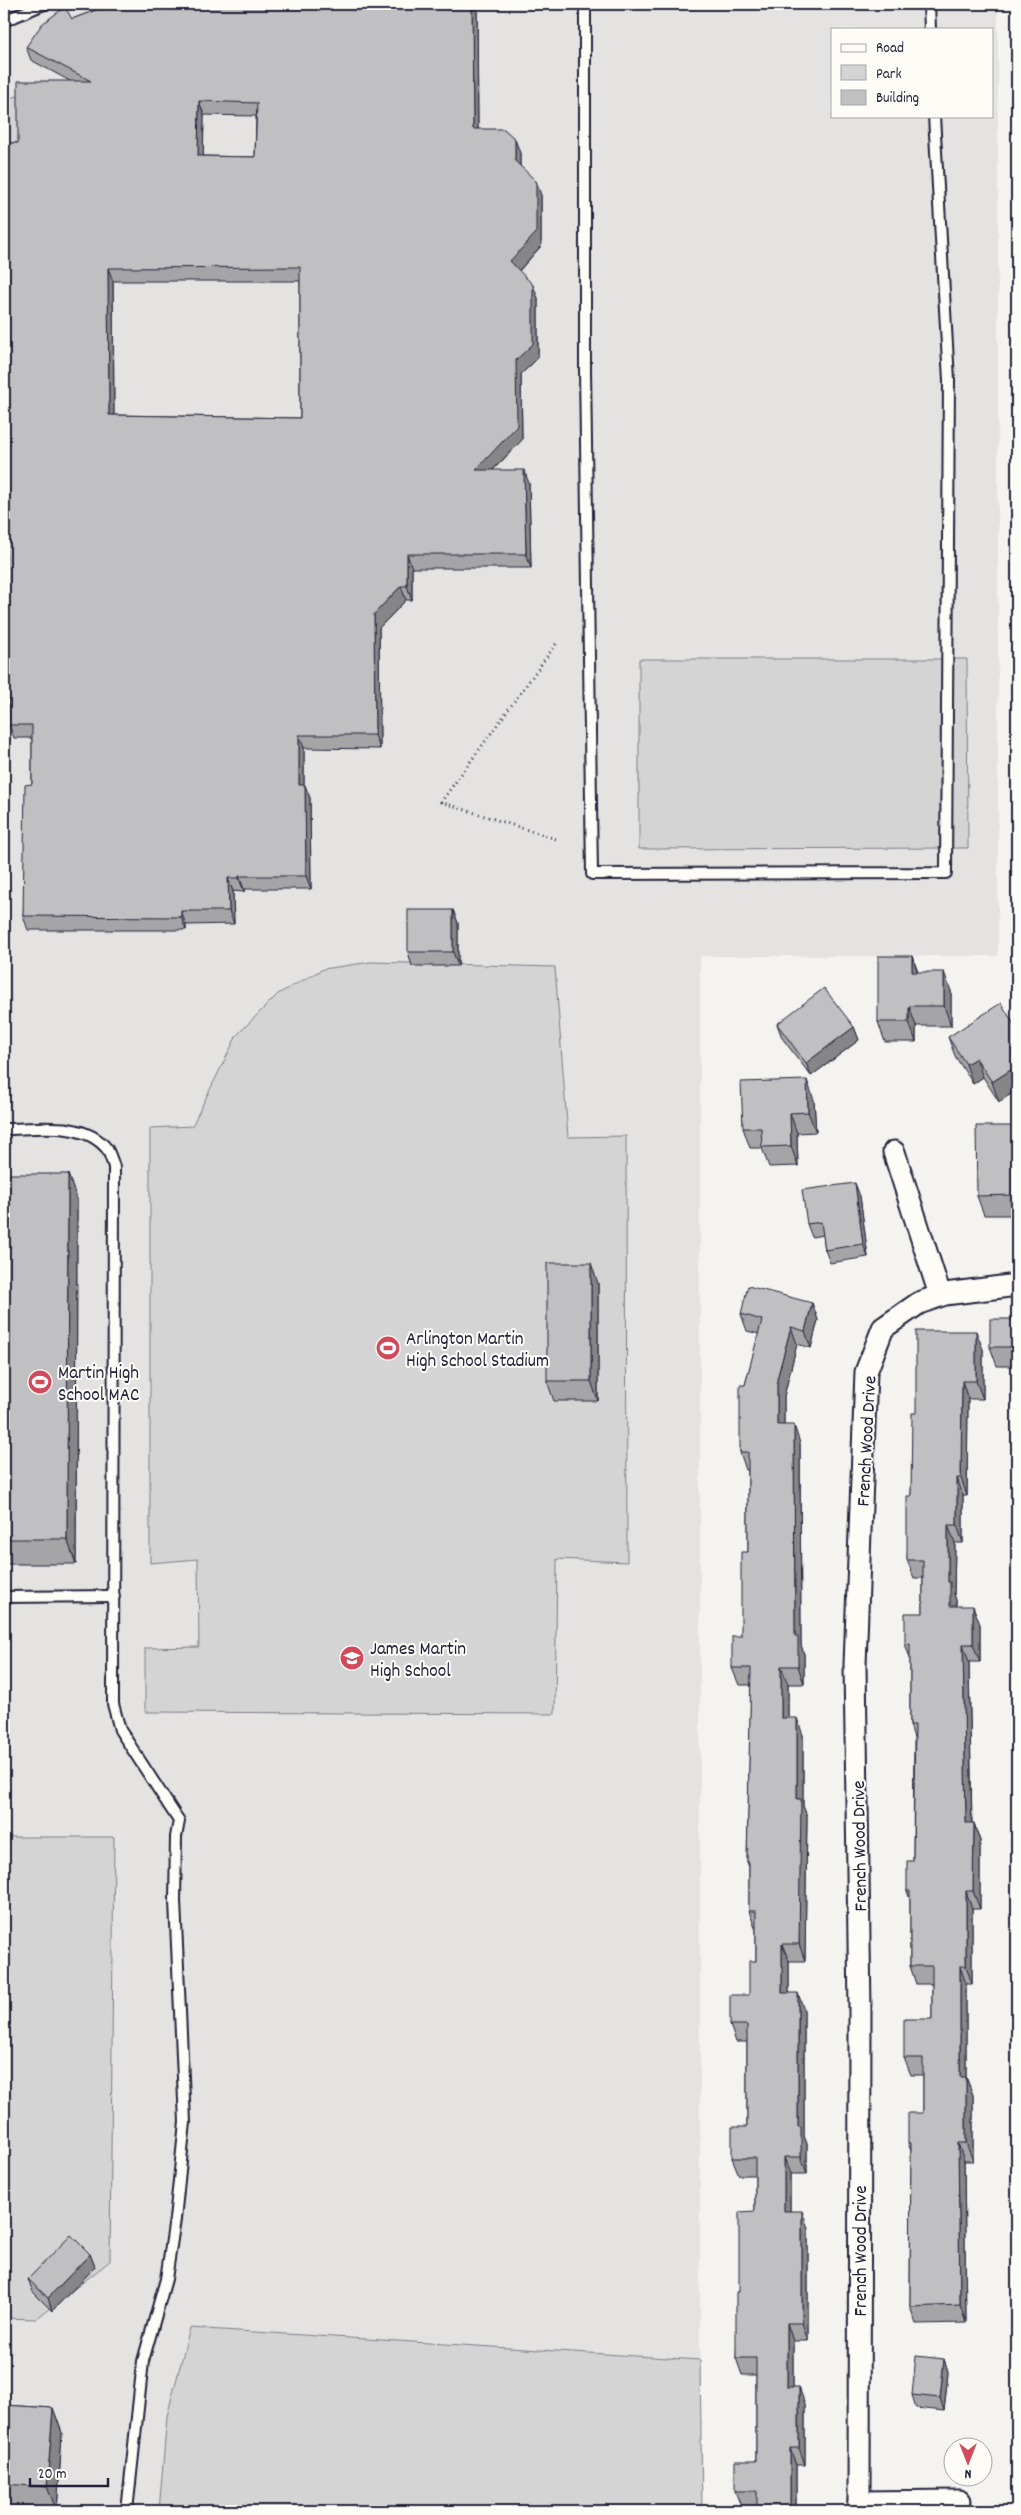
<svg xmlns="http://www.w3.org/2000/svg" width="1021" height="2515" font-family="Dekko,sans-serif">
  <style>
    .built { fill: #e4e3e2; fill-rule: evenodd }
    .green { fill: #d5d4d5; stroke: #7c7b88 }
    .lines { fill: none; stroke-linecap: round; stroke-linejoin: round }
    .service-casing { stroke: #22223b; stroke-width: 14 }
    .minor-casing { stroke: #22223b; stroke-width: 25 }
    .path { stroke: #22223b; stroke-width: 3; stroke-dasharray: 1 4; stroke-linecap: butt }
    .service { stroke: #fdfcf7; stroke-width: 10 }
    .minor { stroke: #fdfcf7; stroke-width: 21 }
    .wall { fill: #a5a4a7; stroke: #22223b; fill-rule: evenodd }
    .shaded-wall { fill: #868688; stroke: #22223b }
    .building { fill: #c0bfc2; stroke: #22223b; fill-rule: evenodd }
    .labels { text-anchor: middle; stroke-width: 4; stroke-linejoin: round; paint-order: stroke }
    .poi-label { font-size: 19px; fill: #22223b; stroke: #fdfcf7; text-anchor: start }
    .street-label { font-size: 19px; fill: #22223b; stroke: #fdfcf7 }
  </style>
  <rect width="100%" height="100%" fill="#f4f3ef"/>
  <filter id="ink" filterUnits="userSpaceOnUse"><feTurbulence type="fractalNoise" baseFrequency=".02" numOctaves="2"/><feDisplacementMap in="SourceGraphic" scale="10" xChannelSelector="R" yChannelSelector="G"/><feConvolveMatrix kernelMatrix="1 2 1 2 8 2 1 2 1" color-interpolation-filters="sRGB"/></filter>
  <g filter="url(#ink)">
    <path class="built" d="M4 4H998V956H700V2511H4ZM832 29H992V116H832Z"/>
    <g class="green">
      <polygon points="23,95 23,162 4,162 4,99"/>
      <polygon points="639,659 967,659 968,848 639,849"/>
      <polygon points="371,962 555,967 568,1137 626,1136 627,1562 557,1559 555,1714 145,1712 145,1648 199,1647 198,1559 150,1563 150,1128 192,1126 237,1035 278,994 323,969"/>
      <polygon points="4,1837 114,1837 110,2261 36,2319 4,2318"/>
      <polygon points="190,2328 700,2360 702,2511 159,2511 167,2416"/>
    </g>
    <g class="lines">
      <defs>
        <g id="service">
          <polyline points="585,4 585,370 592,874 946,873 949,380 934,116"/>
          <polyline points="929,4 930,29"/>
          <polyline points="4,21 44,4"/>
          <path d="M4 1129C36 1129 84 1120 107 1149 110 1154 112 1161 114 1167L113 1704 120 1730 179 1821 176 1837 175 1901 185 2122 175 2219 166 2279 143 2361 127 2511"/>
          <polyline points="4,1597 114,1596"/>
        </g>
        <g id="minor">
          <polyline points="894,1152 940,1295"/>
          <polyline points="859,2502 959,2501"/>
          <polyline points="859,2511 860,2010 855,1665 866,1372 883,1328 919,1303 945,1294 1017,1285"/>
        </g>
      </defs>
      <use href="#service" class="service-casing"/>
      <use href="#minor" class="minor-casing"/>
      <polyline class="path" points="556,644 441,802 556,839"/>
      <use href="#service" class="service"/>
      <use href="#minor" class="minor"/>
    </g>
    <g class="wall">
      <path d="M104 7H477L478 129 520 153V166L541 195V246L519 271 538 298V358L521 374 522 440 493 470 529 483 531 568H412V600H406L379 628 380 749 304 748V785L310 798 311 889H244V892L233 891 234 924 186 925V930H28L23 916 32 784V738H14L9 725 7 566 4 565V143H18L70 81 31 60 26 47 72 19ZM204 115 256 116 255 157 203 156ZM113 281H300V418L114 415Z"/>
      <polygon points="1017,206 1017,258 1014,249"/>
      <polygon points="1017,654 1017,691 1014,683"/>
      <polygon points="453,910 458,923 458,966 412,966 408,952"/>
      <polygon points="912,956 918,972 951,991 951,1026 916,1026 916,1042 885,1042 878,1022"/>
      <polygon points="777,1024 854,1027 859,1040 811,1076 782,1038"/>
      <polygon points="1017,1029 1017,1090 999,1102 983,1077 973,1084 955,1056 948,1037"/>
      <polygon points="814,1100 816,1132 797,1133 798,1166 769,1167 762,1148 750,1148 743,1128"/>
      <polygon points="1017,1126 1017,1215 984,1215 977,1196"/>
      <polygon points="4,1174 77,1199 76,1564 4,1564"/>
      <polygon points="860,1196 868,1257 830,1263 825,1250 823,1235 812,1237 807,1224"/>
      <polygon points="598,1283 598,1401 554,1401 547,1381"/>
      <polygon points="812,1303 818,1320 811,1348 797,1344 784,1396 784,1425 800,1443 801,1645 804,1654 804,1684 788,1684 788,1718 803,1735 803,1806 807,1816 805,1961 789,1961 789,1993 804,2010 804,2136 807,2144 807,2174 790,2174 790,2211 808,2228 808,2341 793,2341 793,2387 805,2404 805,2465 796,2465 796,2511 757,2509 742,2509 735,2491 756,2461 756,2375 742,2375 736,2358 739,2292 755,2211 755,2175 739,2175 732,2158 747,2127 747,2042 736,2042 730,2025 749,1995 756,1961 756,1928 755,1928 749,1911 749,1867 747,1862 751,1685 739,1685 732,1668 741,1636 748,1552 748,1470 746,1470 740,1452 745,1385 759,1334 747,1331 741,1314"/>
      <polygon points="1017,1319 1017,1366 997,1366 990,1347"/>
      <polygon points="983,1349 983,1399 968,1399 967,1496 963,1496 963,1543 955,1543 954,1594 956,1600 956,1606 980,1624 980,1662 969,1662 972,1823 974,1823 980,1841 980,1909 972,1909 972,1984 966,1984 966,2077 973,2095 973,2161 964,2161 966,2323 916,2324 910,2307 911,2151 908,2143 923,2113 923,2075 911,2075 904,2058 932,2019 932,1984 916,1984 910,1966 910,1900 907,1891 913,1861 914,1738 910,1725 910,1658 905,1644 923,1613 923,1578 914,1578 907,1560 916,1413"/>
      <polygon points="90,2254 95,2267 52,2311 33,2292 28,2279"/>
      <polygon points="944,2359 948,2373 944,2411 916,2408 912,2395"/>
      <polygon points="4,2405 53,2408 62,2433 57,2511 4,2508"/>
    </g>
    <g class="shaded-wall">
      <polygon points="472,4 476,4 477,7 478,142 473,129"/>
      <polygon points="199,101 204,115 203,169 198,156"/>
      <polygon points="515,139 520,153 520,174 515,161"/>
      <polygon points="536,181 541,195 541,246 515,275 510,261"/>
      <polygon points="108,268 113,281 114,428 109,415"/>
      <polygon points="533,285 538,298 538,358 521,374 522,440 480,483 476,470 516,360"/>
      <polygon points="524,470 529,483 531,568 526,554"/>
      <polygon points="407,554 412,568 412,600 407,586"/>
      <polygon points="401,586 406,600 379,628 380,749 375,735 374,614"/>
      <polygon points="299,735 304,748 304,798 299,785"/>
      <polygon points="305,785 310,798 311,889 306,876"/>
      <polygon points="239,876 244,889 244,892 239,878"/>
      <polygon points="228,878 233,891 234,924 229,911"/>
      <polygon points="453,910 458,923 458,966 453,952"/>
      <polygon points="181,911 186,925 186,930 181,917"/>
      <polygon points="912,956 919,976 912,972"/>
      <polygon points="944,972 951,991 951,1026 944,1006"/>
      <polygon points="909,1006 916,1026 916,1042 909,1022"/>
      <polygon points="854,1027 859,1040 811,1076 806,1063"/>
      <polygon points="976,1058 983,1077 973,1084 966,1064"/>
      <polygon points="1017,1066 1017,1090 999,1102 992,1082"/>
      <polygon points="807,1080 814,1100 816,1132 808,1112"/>
      <polygon points="790,1113 797,1133 798,1166 791,1146"/>
      <polygon points="68,1174 77,1199 76,1564 67,1539"/>
      <polygon points="855,1183 860,1196 868,1257 863,1244"/>
      <polygon points="591,1263 598,1283 598,1401 591,1381"/>
      <polygon points="812,1303 818,1320 811,1348 805,1331"/>
      <polygon points="791,1327 797,1344 784,1396 784,1443 777,1425 777,1379"/>
      <polygon points="976,1331 983,1349 983,1399 976,1381"/>
      <polygon points="962,1381 968,1399 967,1496 961,1478"/>
      <polygon points="794,1425 800,1443 801,1645 804,1654 804,1684 798,1666 795,1636"/>
      <polygon points="957,1478 963,1496 963,1543 957,1525"/>
      <polygon points="948,1525 955,1543 954,1594 956,1600 956,1624 950,1606 948,1582"/>
      <polygon points="973,1606 980,1624 980,1662 973,1644"/>
      <polygon points="963,1644 969,1662 972,1841 966,1823"/>
      <polygon points="781,1666 788,1684 788,1735 781,1718"/>
      <polygon points="797,1718 803,1735 803,1806 807,1816 805,1961 799,1944 797,1799"/>
      <polygon points="974,1823 980,1841 980,1909 973,1891"/>
      <polygon points="966,1891 972,1909 972,1984 966,1966"/>
      <polygon points="782,1944 789,1961 789,2010 782,1993"/>
      <polygon points="960,1966 966,1984 966,2095 960,2077"/>
      <polygon points="798,1993 804,2010 804,2136 807,2144 807,2174 801,2157 798,2127"/>
      <polygon points="966,2077 973,2095 973,2161 966,2143"/>
      <polygon points="958,2143 964,2161 966,2323 960,2305"/>
      <polygon points="784,2157 790,2174 790,2228 784,2211"/>
      <polygon points="802,2211 808,2228 808,2341 802,2323"/>
      <polygon points="90,2254 95,2267 52,2311 48,2298"/>
      <polygon points="787,2323 793,2341 793,2404 787,2387"/>
      <polygon points="944,2359 948,2373 944,2411 940,2398"/>
      <polygon points="799,2387 805,2404 805,2465 799,2448"/>
      <polygon points="53,2408 62,2433 57,2511 47,2487"/>
      <polygon points="790,2448 796,2465 796,2511 790,2511"/>
    </g>
    <g class="building">
      <path d="M104 4H472L473 129H504L515 139V161L536 181V233L510 261 533 285V344L516 360 517 426 476 470H524L526 554H407V586H401L374 614 375 735H299V785H305L306 876H239V878H228L229 911H181V917L23 916 25 785 32 784V725H9L6 552H4V143H18V81H91L26 47 42 24 65 7 72 19 104 7ZM199 101 257 103 255 157 198 156ZM300 267V418L109 415 108 268Z"/>
      <polygon points="1013,206 1017,206 1017,249 1014,249"/>
      <rect x="1014" y="654" width="3" height="29"/>
      <rect x="408" y="910" width="45" height="42"/>
      <polygon points="878,956 912,956 912,972 944,972 944,1006 909,1006 909,1022 878,1022"/>
      <polygon points="824,988 854,1027 806,1063 777,1024"/>
      <polygon points="1001,1003 1017,1029 1017,1066 992,1082 976,1058 966,1064 948,1037"/>
      <polygon points="807,1080 808,1112 790,1113 791,1146 762,1147 761,1128 743,1128 741,1082"/>
      <polygon points="976,1126 1017,1126 1017,1195 977,1196"/>
      <polygon points="4,1174 68,1174 67,1539 4,1539"/>
      <polygon points="855,1183 863,1244 825,1250 821,1222 807,1224 802,1190"/>
      <rect x="547" y="1263" width="44" height="118"/>
      <polygon points="748,1286 812,1303 805,1331 791,1327 777,1379 777,1425 794,1425 795,1636 798,1636 798,1666 781,1666 781,1718 797,1718 797,1799 801,1799 799,1944 782,1944 782,1993 798,1993 798,2127 801,2127 801,2157 784,2157 784,2211 802,2211 802,2323 787,2323 787,2387 799,2387 799,2448 790,2448 790,2511 757,2511 757,2491 735,2491 735,2461 756,2461 756,2358 736,2358 736,2292 739,2292 739,2212 755,2211 755,2158 732,2158 732,2127 747,2127 747,2025 730,2025 730,1995 749,1995 749,1961 756,1961 756,1911 749,1911 749,1862 747,1862 751,1668 732,1668 732,1636 741,1636 741,1552 748,1552 748,1452 740,1452 740,1385 745,1385 762,1320 741,1314"/>
      <rect x="990" y="1319" width="27" height="28"/>
      <polygon points="916,1331 976,1331 976,1381 962,1381 961,1478 957,1478 957,1525 948,1525 948,1582 950,1582 950,1606 973,1606 973,1644 963,1644 966,1823 974,1823 973,1891 966,1891 966,1966 960,1966 960,2077 966,2077 966,2143 958,2143 960,2305 910,2307 911,2143 908,2143 908,2113 923,2113 923,2058 904,2058 904,2019 932,2019 932,1966 910,1966 910,1891 907,1891 907,1861 913,1861 915,1725 910,1725 910,1644 905,1644 905,1613 923,1613 923,1560 907,1560 907,1496 911,1496 912,1413 916,1413"/>
      <polygon points="71,2235 90,2254 48,2298 28,2279"/>
      <polygon points="916,2356 944,2359 940,2398 912,2395"/>
      <polygon points="4,2405 53,2408 47,2487 4,2484"/>
    </g>
  </g>
  <defs>
    <symbol id="stadium-disc" viewBox="-11 -11 22 22"><circle r="9.5" fill="#d1495b" stroke="#fdfcf7"/><path d="M0-5a6.5 5 0 1 0 0 10a6.5 5 0 1 0 0-10ZM-3.5-1.8h7v3.6h-7Z" fill="#fff"/></symbol>
    <symbol id="school-disc" viewBox="-11 -11 22 22"><circle r="9.5" fill="#d1495b" stroke="#fdfcf7"/><path d="M0-5L7-2L0 1L-7-2ZM-4 1L0 2.5L4 1V4Q0 6-4 4Z" fill="#fff"/></symbol>
  </defs>
  <g fill-rule="evenodd">
    <use href="#stadium-disc" x="374" y="1334" width="28" height="28"/>
    <use href="#stadium-disc" x="26" y="1368" width="28" height="28"/>
    <use href="#school-disc" x="338" y="1644" width="28" height="28"/>
  </g>
  <g class="labels">
    <g class="poi-label">
      <text x="406" y="1344">Arlington Martin<tspan x="406" dy="22">High School Stadium</tspan></text>
      <text x="58" y="1378">Martin High<tspan x="58" dy="22">School MAC</tspan></text>
      <text x="370" y="1654">James Martin<tspan x="370" dy="22">High School</tspan></text>
    </g>
    <g class="street-label">
      <text transform="translate(865 1441) rotate(-87)" y="7">French Wood Drive</text>
      <text transform="translate(858 1846) rotate(-91)" y="7">French Wood Drive</text>
      <text transform="translate(859 2251) rotate(-90)" y="7">French Wood Drive</text>
    </g>
  </g>
  <rect width="1021" height="2515" fill="none" stroke="#fdfcf7" stroke-width="20"/>
  <rect x="10" y="10" width="1001" height="2495" fill="none" stroke="#22223b" stroke-width="2" filter="url(#ink)"/>
  <rect x="831" y="28" width="162" height="90" fill="#fdfcf7" stroke="#a5a5ac"/>
  <rect x="841" y="44" width="25" height="8" fill="#fdfcf7" stroke="#a5a5ac"/>
  <text x="876" y="52" font-size="15" fill="#22223b">Road</text>
  <rect x="841" y="65" width="25" height="15" fill="#d5d4d5" stroke="#a5a5ac"/>
  <text x="876" y="78" font-size="15" fill="#22223b">Park</text>
  <rect x="841" y="90" width="25" height="15" fill="#c0bfc2" stroke="#a5a5ac"/>
  <text x="876" y="102" font-size="15" fill="#22223b">Building</text>
  <g transform="translate(968 2462) rotate(180)"><circle r="24" fill="#fdfcf7" stroke="#a5a5ac"/>
  <path d="M0-4L9 19L0 12L-9 19Z" fill="#d1495b"/>
  <text y="-8" font-size="14" font-weight="bold" text-anchor="middle" fill="#22223b">N</text>
  </g>
  <path d="M30 2478v8h78v-8" fill="none" stroke="#22223b" stroke-width="2.5"/>
  <text x="38" y="2478" font-size="15" fill="#22223b" stroke="#fdfcf7" stroke-width="4" paint-order="stroke">20 m</text>
</svg>
